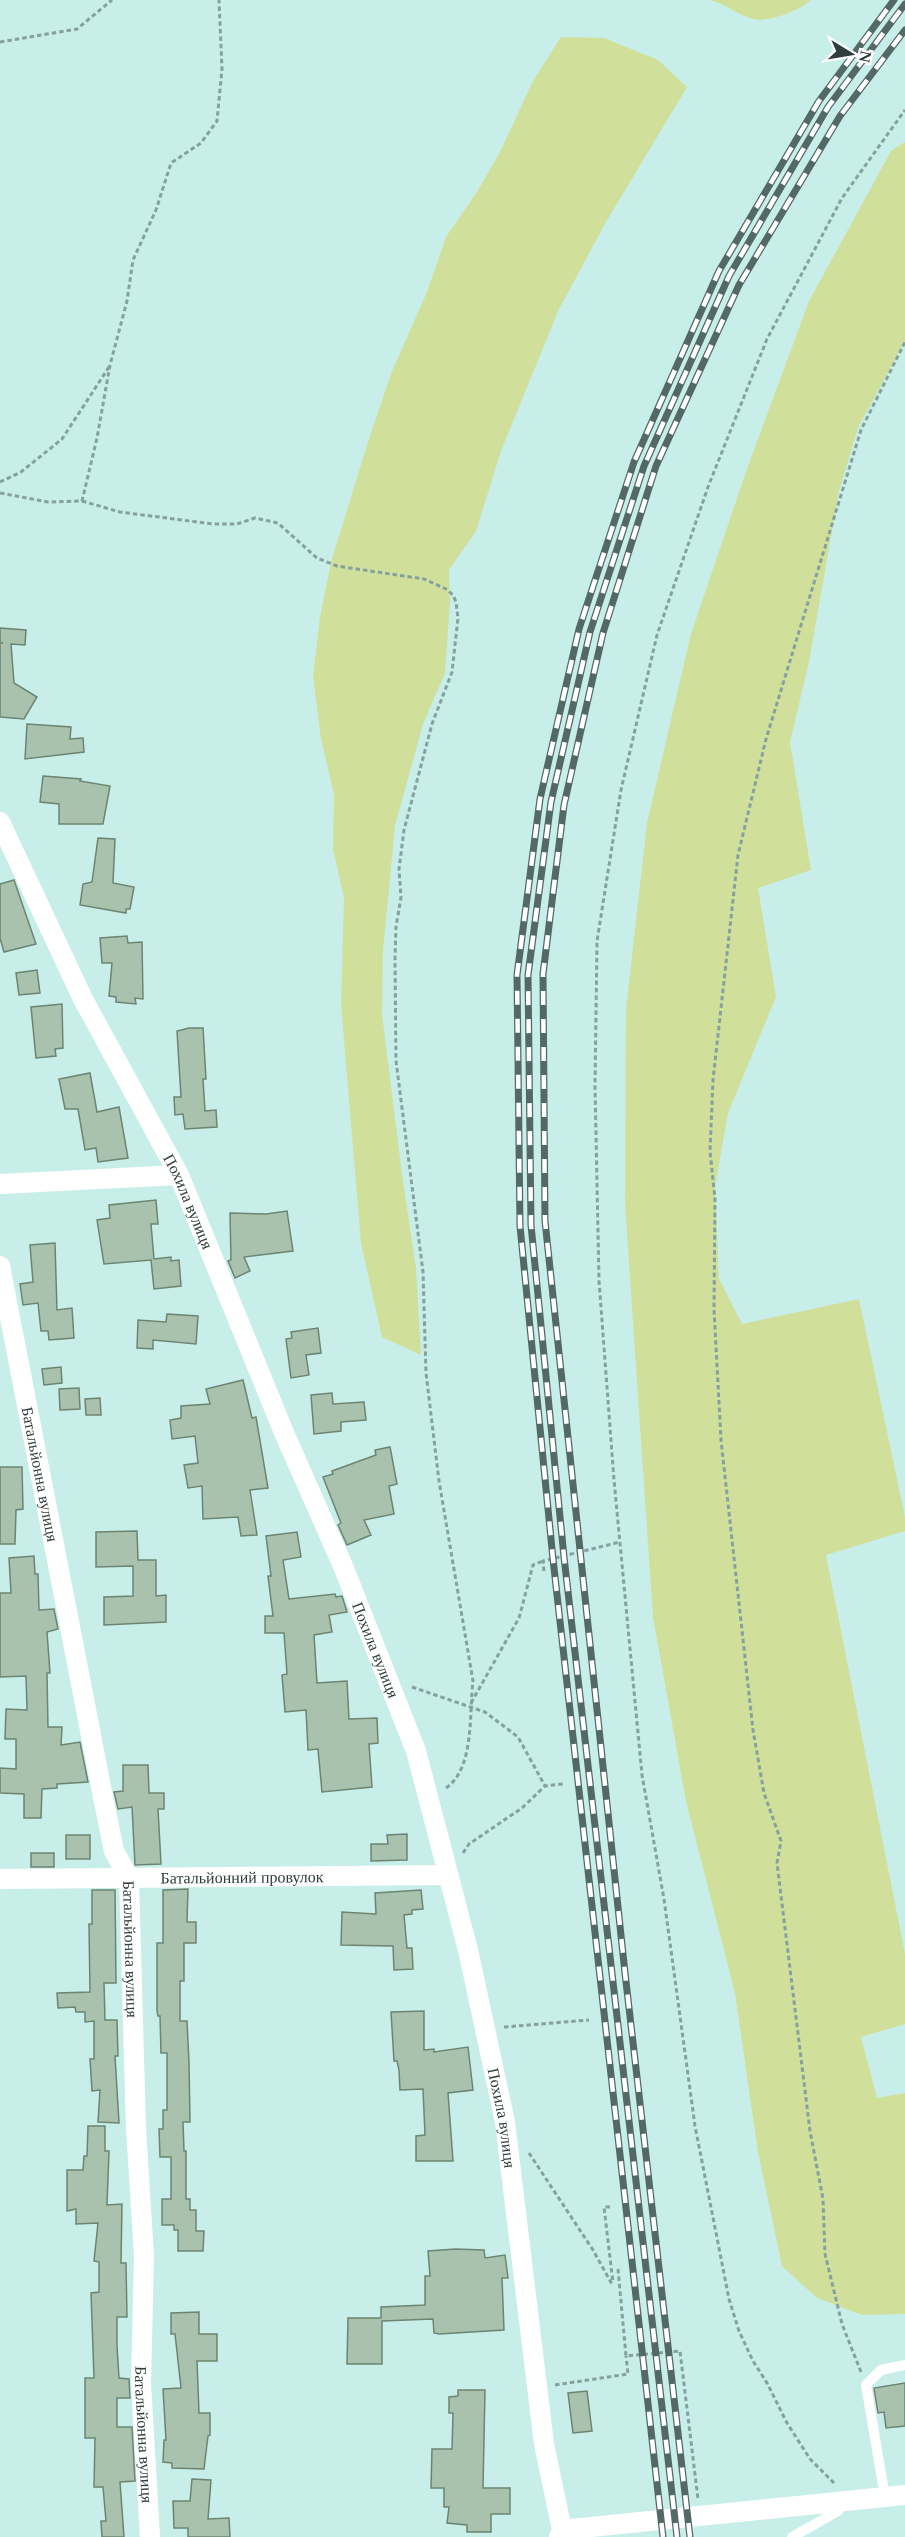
<svg xmlns="http://www.w3.org/2000/svg" width="905" height="2537" font-family="Georgia,serif">
  <style>
    .green { fill: #d0df9a }
    .building { fill: #a8c2ae; stroke: #6c8572; stroke-width: 1.5 }
    .lines { fill: none; stroke-linecap: round; stroke-linejoin: round }
    .path { stroke: #85a19e; stroke-width: 3; stroke-dasharray: 4.5 3; stroke-linecap: butt }
    .lane { stroke: #fff; stroke-width: 10 }
    .street { stroke: #fff; stroke-width: 20 }
    .rail-casing { stroke: #546966; stroke-width: 7 }
    .rail { stroke: #fff; stroke-width: 4.5; stroke-dasharray: 14; stroke-linecap: butt }
    .labels { text-anchor: middle; stroke-width: 6; stroke-linejoin: round; paint-order: stroke }
    .street-label { font-size: 16px; fill: #2f3e3c; stroke: #fff }
  </style>
  <rect width="100%" height="100%" fill="#c8eee9"/>
  <g class="green">
    <path d="M709 0H811C801 10 768 23 753 19 737 15 725 3 709 0Z"/>
    <polygon points="561,37 604,38 658,60 687,87 606,222 559,309 501,451 476,531 449,570 450,602 445,673 423,724 395,826 383,951 382,1014 402,1174 416,1268 421,1355 382,1337 361,1243 341,1004 344,898 333,849 334,794 321,739 313,676 320,617 331,562 369,439 391,374 427,292 446,237 477,192 500,152 533,81"/>
    <polygon points="905,142 905,341 858,428 839,491 809,662 790,742 811,870 758,888 776,997 728,1113 715,1187 719,1279 742,1324 859,1299 905,1517 905,1531 826,1555 905,1954 905,2024 861,2037 877,2098 905,2093 905,2314 862,2315 817,2298 782,2266 758,2152 735,1993 686,1801 653,1617 625,1204 626,1009 647,823 691,634 748,466 809,301 891,151"/>
  </g>
  <g class="building">
    <polygon points="0,628 26,630 25,645 11,644 14,683 37,697 24,719 0,717 0,643 3,643 0,643"/>
    <polygon points="27,724 71,727 70,739 83,738 84,752 25,759"/>
    <polygon points="43,776 81,779 80,781 110,786 103,824 59,824 59,804 40,802"/>
    <polygon points="98,838 115,839 113,883 134,887 130,909 126,909 126,913 80,905 83,884 92,882"/>
    <polygon points="14,880 36,944 4,952 0,938 0,884"/>
    <polygon points="127,936 128,943 142,942 143,999 135,998 136,1004 116,1002 116,997 109,996 112,963 102,963 100,938"/>
    <polygon points="37,970 40,993 19,995 16,973"/>
    <polygon points="62,1004 63,1048 55,1049 56,1056 36,1058 31,1007"/>
    <polygon points="189,1028 203,1028 206,1079 203,1079 205,1111 216,1110 217,1127 185,1129 183,1114 175,1115 174,1097 181,1097 177,1031"/>
    <polygon points="90,1073 97,1112 119,1107 128,1158 98,1162 96,1148 85,1150 78,1109 65,1109 59,1079"/>
    <polygon points="156,1200 158,1224 151,1224 154,1259 171,1257 171,1261 179,1260 181,1286 154,1289 151,1260 104,1264 97,1220 110,1218 109,1205"/>
    <polygon points="287,1211 293,1251 244,1257 250,1271 235,1278 228,1261 231,1260 230,1213 266,1214"/>
    <polygon points="55,1243 57,1310 72,1308 74,1338 49,1340 48,1331 41,1331 38,1303 23,1305 20,1284 33,1282 30,1245"/>
    <polygon points="167,1314 198,1316 196,1344 153,1340 153,1349 137,1348 138,1320 166,1322"/>
    <polygon points="318,1328 321,1353 306,1355 309,1375 291,1378 286,1339 292,1338 291,1332"/>
    <polygon points="61,1367 62,1383 44,1385 42,1369"/>
    <polygon points="243,1380 252,1418 256,1417 268,1488 250,1490 257,1535 241,1536 238,1517 203,1519 202,1486 188,1488 184,1465 198,1463 195,1436 172,1439 170,1420 181,1418 181,1406 210,1404 206,1389"/>
    <polygon points="79,1388 80,1409 60,1410 59,1389"/>
    <polygon points="332,1393 333,1404 364,1402 366,1420 341,1422 341,1431 314,1434 311,1395"/>
    <polygon points="100,1398 101,1415 86,1415 85,1399"/>
    <polygon points="390,1447 397,1484 389,1486 394,1514 364,1520 371,1535 347,1545 338,1525 341,1523 323,1477 333,1474 332,1471 376,1455 375,1450"/>
    <polygon points="0,1467 22,1467 23,1509 16,1510 15,1544 0,1544"/>
    <polygon points="137,1531 138,1560 156,1560 156,1596 166,1595 166,1622 104,1625 104,1597 133,1596 133,1566 96,1567 96,1532"/>
    <polygon points="297,1532 301,1557 283,1560 289,1599 335,1594 336,1597 342,1596 347,1612 329,1615 332,1632 314,1635 317,1683 347,1681 349,1719 377,1718 378,1743 369,1744 372,1787 322,1792 318,1749 308,1750 306,1710 285,1712 282,1675 287,1674 284,1633 265,1633 265,1616 273,1616 268,1576 271,1576 266,1536"/>
    <polygon points="34,1556 35,1574 38,1574 39,1610 54,1609 58,1629 47,1632 50,1673 47,1673 48,1727 62,1727 61,1745 80,1742 88,1782 57,1784 57,1788 42,1789 41,1818 24,1818 24,1794 0,1793 0,1768 16,1769 16,1739 5,1739 6,1709 27,1710 26,1676 0,1677 0,1593 11,1593 9,1558"/>
    <polygon points="123,1765 148,1765 149,1793 164,1793 164,1809 158,1809 161,1864 135,1865 132,1807 118,1809 114,1792 123,1791"/>
    <polygon points="407,1834 407,1860 371,1861 371,1844 388,1844 387,1835"/>
    <rect x="66" y="1835" width="24" height="24"/>
    <rect x="31" y="1853" width="23" height="14"/>
    <polygon points="188,1889 187,1922 196,1922 196,1943 184,1943 184,1981 180,1981 180,2021 187,2021 189,2062 190,2122 183,2122 184,2151 186,2151 186,2199 190,2199 190,2210 196,2210 196,2231 204,2231 203,2251 178,2251 178,2230 174,2230 174,2225 162,2225 162,2199 171,2199 171,2157 160,2157 159,2129 163,2129 163,2110 167,2110 167,2053 161,2053 160,2016 158,2016 157,2011 157,1943 163,1943 163,1890"/>
    <polygon points="92,1890 115,1890 116,1983 104,1983 105,2020 117,2020 118,2056 115,2056 119,2123 98,2122 100,2090 92,2091 90,2059 94,2059 94,2021 85,2022 85,2012 76,2012 75,2007 58,2008 57,1993 90,1992 89,1924 92,1924"/>
    <polygon points="421,1890 423,1909 412,1910 412,1914 404,1915 407,1948 412,1948 413,1969 394,1970 393,1946 341,1945 342,1912 376,1914 375,1893"/>
    <polygon points="424,2011 424,2050 434,2049 434,2052 468,2047 473,2090 448,2093 453,2161 416,2161 416,2136 425,2135 423,2089 400,2090 399,2070 397,2061 394,2061 391,2012"/>
    <polygon points="88,2126 105,2126 105,2151 109,2151 107,2205 122,2204 121,2263 126,2263 127,2317 117,2317 117,2346 119,2378 129,2379 130,2398 117,2398 117,2427 132,2427 135,2481 120,2482 124,2537 102,2537 101,2521 106,2521 103,2487 94,2487 95,2438 85,2438 85,2378 94,2378 91,2293 99,2292 99,2262 94,2261 98,2223 76,2224 76,2209 67,2211 67,2170 83,2170 84,2156 87,2156"/>
    <polygon points="455,2249 484,2250 485,2258 505,2255 508,2278 502,2278 504,2330 439,2334 434,2333 433,2319 382,2321 382,2364 347,2364 348,2318 381,2318 381,2307 425,2305 425,2276 430,2276 428,2251"/>
    <polygon points="199,2312 199,2334 217,2334 217,2361 197,2361 199,2413 210,2413 210,2435 208,2436 204,2469 172,2468 172,2463 163,2462 164,2440 166,2440 163,2389 181,2388 175,2334 171,2334 171,2313"/>
    <polygon points="905,2383 905,2426 886,2428 884,2412 878,2413 874,2388"/>
    <polygon points="458,2390 485,2390 483,2488 510,2488 510,2514 491,2514 491,2532 467,2532 467,2525 447,2523 449,2507 444,2507 444,2488 431,2488 432,2449 452,2449 453,2413 449,2413 449,2397 458,2396"/>
    <polygon points="587,2391 592,2431 573,2433 568,2393"/>
    <polygon points="192,2479 211,2480 208,2519 229,2518 230,2537 188,2537 188,2528 174,2528 173,2501 190,2501"/>
  </g>
  <g class="lines">
    <g class="path">
      <polyline points="0,42 77,29 112,0"/>
      <polyline points="0,482 21,472 62,439 109,367"/>
      <polyline points="0,493 48,502 82,501 97,438 110,365 127,301 133,260 156,210 171,163 201,143 217,121 222,69 219,0"/>
      <path d="M82 501 120 512 213 524H237L255 518 278 523 317 558 337 566 424 579 446 589 453 595 456 602 458 618 452 672 432 724 404 830 399 869 401 897 396 927 395 959 396 1061 423 1272 426 1373 439 1481 473 1681C469 1712 475 1768 446 1788"/>
      <polyline points="544,1571 543,1561 620,1542"/>
      <polyline points="412,1687 485,1712 518,1737 545,1786"/>
      <polyline points="471,1703 519,1618 533,1565 543,1561"/>
      <polyline points="463,1853 469,1844 522,1808 545,1786 563,1784"/>
      <polyline points="504,2027 589,2020"/>
      <polyline points="529,2153 593,2250 613,2286"/>
      <polyline points="610,2207 604,2207 613,2283"/>
      <polyline points="618,2269 626,2356 680,2351 698,2499"/>
      <polyline points="861,2372 842,2324 825,2254 823,2199 810,2131 777,1863 781,1841 764,1793 753,1730 721,1440 714,1309 715,1199 710,1151 713,1080 738,855 766,739 861,430 905,342"/>
      <polyline points="555,2385 628,2374 626,2356"/>
      <polyline points="834,2483 810,2459 787,2423 767,2383 753,2361 739,2331 729,2299 695,2126 664,1899 642,1775 614,1480 599,1281 595,1086 597,941 621,790 657,635 708,487 767,339 842,198 905,110"/>
    </g>
    <g class="lane">
      <polyline points="885,2497 866,2385 881,2370 905,2365"/>
      <polyline points="792,2537 838,2511 843,2502"/>
    </g>
    <g class="street">
      <path id="s1" d="M0 822 83 999 179 1175 285 1435 343 1566 416 1751 468 1950 505 2122 544 2444 562 2530 559 2537"/>
      <polyline points="0,1184 179,1175"/>
      <path id="s2" d="M0 1266 102 1792 114 1851 129 1878 136 2128 144 2256 141 2384 150 2537"/>
      <path id="s3" d="M0 1879 448 1875"/>
      <polyline points="562,2530 905,2495"/>
    </g>
    <defs>
      <g id="rail">
        <polyline points="663,2537 553,1559 520,1226 517,975 540,799 579,629 634,462 719,271 819,101 894,0"/>
        <polyline points="677,2537 564,1557 531,1225 528,975 551,802 590,632 644,466 729,276 828,107 905,4"/>
        <polyline points="690,2537 625,1973 545,1221 543,974 564,805 603,633 656,466 739,285 840,116 905,30"/>
      </g>
    </defs>
    <use href="#rail" class="rail-casing"/>
    <use href="#rail" class="rail"/>
  </g>
  <g class="labels">
    <g class="street-label">
      <text dy="6" stroke="none"><textPath href="#s1" startOffset="424">Похила вулиця</textPath></text>
      <text dy="6" stroke="none"><textPath href="#s2" startOffset="212">Батальйонна вулиця</textPath></text>
      <text dy="6" stroke="none"><textPath href="#s1" startOffset="910">Похила вулиця</textPath></text>
      <text dy="6" stroke="none"><textPath href="#s3" startOffset="242">Батальйонний провулок</textPath></text>
      <text dy="6" stroke="none"><textPath href="#s2" startOffset="698">Батальйонна вулиця</textPath></text>
      <text dy="6" stroke="none"><textPath href="#s1" startOffset="1396">Похила вулиця</textPath></text>
      <text dy="6" stroke="none"><textPath href="#s2" startOffset="1184">Батальйонна вулиця</textPath></text>
    </g>
  </g>
  <g transform="translate(851 54) rotate(101)" stroke="#ffffff" stroke-width="4.5" paint-order="stroke">
  <path d="M0-4.5L10 22L0 15L-10 22Z" fill="#2f3e3c"/>
  <text y="-9" font-size="16" font-weight="bold" text-anchor="middle" fill="#2f3e3c">N</text>
  </g>
</svg>
